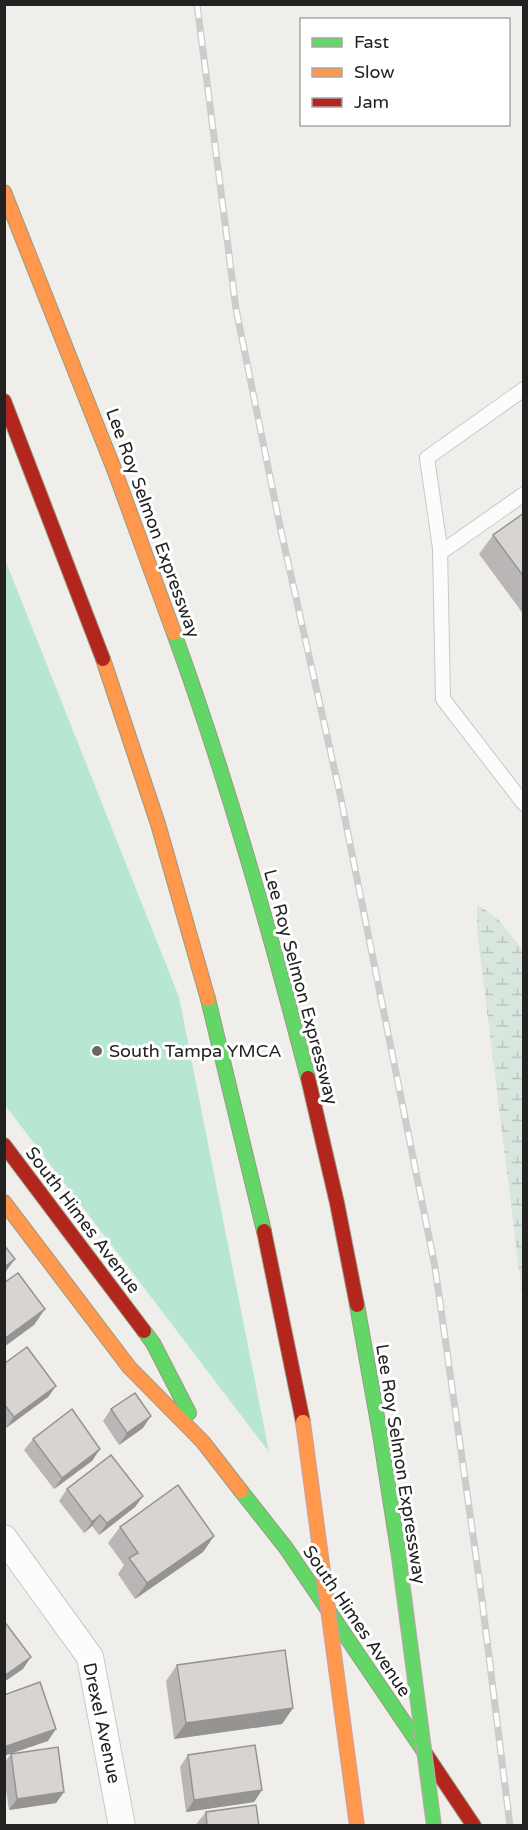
<svg xmlns="http://www.w3.org/2000/svg" width="528" height="1830" font-family="'Varela Round',sans-serif">
  <style>
    .wetland { fill: url(#wetland-marsh) }
    .pitch { fill: #b7e6d2 }
    .lines { fill: none; stroke-linecap: round; stroke-linejoin: round }
    .lane-casing { stroke: #c9c8c7; stroke-width: 16 }
    .street-casing { stroke: #c9c8c7; stroke-width: 28 }
    .fast-casing { stroke: #999a82; stroke-width: 16 }
    .slow-casing { stroke: #999a82; stroke-width: 16 }
    .jam-casing { stroke: #999a82; stroke-width: 16 }
    .lane { stroke: #fdfcfc; stroke-width: 14 }
    .street { stroke: #fdfcfc; stroke-width: 26 }
    .fast { stroke: #63d668; stroke-width: 14 }
    .slow { stroke: #ff974d; stroke-width: 14 }
    .jam { stroke: #b3261e; stroke-width: 14 }
    .rail-casing { stroke: #ccc; stroke-width: 7 }
    .rail { stroke: #fff; stroke-width: 4.5; stroke-dasharray: 14; stroke-linecap: butt }
    .fast-bridge-casing { stroke: #c5a2ac; stroke-width: 16; stroke-linecap: butt }
    .slow-bridge-casing { stroke: #c5a2ac; stroke-width: 16; stroke-linecap: butt }
    .fast-bridge { stroke: #63d668; stroke-width: 14 }
    .slow-bridge { stroke: #ff974d; stroke-width: 14 }
    .wall { fill: #b9b6b5 }
    .shaded-wall { fill: #969493 }
    .building { fill: #d7d4d2; stroke: #969493; stroke-width: 1.5 }
    .poi-dot { fill: #6a6968; stroke: #fff; stroke-width: 2 }
    .labels { text-anchor: middle; stroke-width: 6; stroke-linejoin: round; paint-order: stroke }
    .street-label { font-size: 18px; fill: #222; stroke: #fff }
    .poi-label { font-size: 18px; fill: #222; stroke: #fff; text-anchor: start }
  </style>
  <defs>
    <pattern id="wetland-marsh" width="20" height="14" patternUnits="userSpaceOnUse" patternTransform="scale(1.5)"><rect width="20" height="14" fill="#d9e6de"/><path d="M1 5h8M5 5V1M11 12h8M15 12V8" fill="none" stroke="#bac5be"/></pattern>
  </defs>
  <rect width="100%" height="100%" fill="#f0eeeb"/>
  <polygon class="wetland" points="477,904 498,919 523,950 523,1302 477,930"/>
  <polygon class="pitch" points="4,557 179,997 269,1452 5,1105"/>
  <g class="lines">
    <defs>
      <g id="lane">
        <polyline points="524,389 427,458 440,548 443,699 524,804"/>
        <polyline points="440,553 524,494"/>
      </g>
      <polyline id="street" points="4,1538 90,1657 122,1826"/>
      <g id="fast">
        <path d="M174 633C227 779 269 928 308 1078"/>
        <polyline points="208,999 264,1231"/>
        <polyline points="357,1305 380,1434 398,1550"/>
        <polyline points="144,1331 153,1343 189,1413"/>
        <polyline points="241,1491 286,1548 425,1753"/>
      </g>
      <g id="slow">
        <polyline points="4,192 114,469 174,633"/>
        <polyline points="103,659 158,824 208,999"/>
        <polyline points="4,1202 129,1367 203,1442 241,1491"/>
      </g>
      <g id="jam">
        <polyline points="4,401 103,659"/>
        <polyline points="308,1078 337,1203 357,1305"/>
        <polyline points="4,1145 144,1331"/>
        <polyline points="264,1231 303,1422"/>
        <polyline points="425,1753 474,1826"/>
      </g>
    </defs>
    <use href="#lane" class="lane-casing"/>
    <use href="#street" class="street-casing"/>
    <use href="#fast" class="fast-casing"/>
    <use href="#slow" class="slow-casing"/>
    <use href="#jam" class="jam-casing"/>
    <use href="#lane" class="lane"/>
    <use href="#street" class="street"/>
    <use href="#fast" class="fast"/>
    <use href="#slow" class="slow"/>
    <use href="#jam" class="jam"/>
    <defs>
      <polyline id="rail" points="197,4 236,309 281,531 340,794 435,1267 481,1592 510,1826"/>
    </defs>
    <use href="#rail" class="rail-casing"/>
    <use href="#rail" class="rail"/>
    <defs>
      <polyline id="fast-bridge" points="398,1550 434,1826"/>
      <polyline id="slow-bridge" points="303,1422 357,1826"/>
    </defs>
    <use href="#fast-bridge" class="fast-bridge-casing"/>
    <use href="#slow-bridge" class="slow-bridge-casing"/>
    <use href="#fast-bridge" class="fast-bridge"/>
    <use href="#slow-bridge" class="slow-bridge"/>
  </g>
  <g class="wall">
    <polygon points="524,513 524,615 479,554 493,535"/>
    <polygon points="4,1364 56,1386 48,1397 6,1428 4,1427"/>
    <polygon points="111,1409 143,1428 119,1445 103,1421"/>
    <polygon points="33,1439 100,1449 92,1461 54,1489 24,1450"/>
    <polygon points="67,1489 143,1496 135,1507 99,1535 92,1526 84,1533 59,1501"/>
    <polygon points="120,1527 214,1536 203,1552 135,1599 118,1574 124,1565 108,1543"/>
    <polygon points="177,1665 293,1708 282,1724 174,1739 166,1681"/>
    <polygon points="11,1754 64,1792 56,1803 9,1810 4,1777 4,1763"/>
    <polygon points="188,1755 262,1790 254,1802 186,1812 180,1767"/>
    <polygon points="206,1812 259,1826 198,1826 197,1823"/>
  </g>
  <g class="shaded-wall">
    <polygon points="15,1259 4,1274 4,1267"/>
    <polygon points="45,1309 34,1325 4,1347 4,1339"/>
    <polygon points="56,1386 48,1397 6,1428 14,1417"/>
    <polygon points="151,1416 143,1428 119,1445 127,1433"/>
    <polygon points="100,1449 92,1461 54,1489 62,1478"/>
    <polygon points="143,1496 135,1507 99,1535 107,1523"/>
    <polygon points="100,1515 92,1526 84,1533 92,1522"/>
    <polygon points="214,1536 203,1552 135,1599 147,1583"/>
    <polygon points="31,1657 23,1669 4,1682 4,1676"/>
    <polygon points="293,1708 282,1724 174,1739 186,1723"/>
    <polygon points="56,1729 48,1741 4,1756 4,1747"/>
    <polygon points="262,1790 254,1802 186,1812 194,1800"/>
    <polygon points="64,1792 56,1803 9,1810 17,1799"/>
  </g>
  <g class="building">
    <polygon points="524,513 524,577 493,535"/>
    <polygon points="4,1245 15,1259 4,1267"/>
    <polygon points="18,1273 45,1309 4,1339 4,1283"/>
    <polygon points="27,1347 56,1386 14,1417 4,1404 4,1364"/>
    <polygon points="135,1393 151,1416 127,1433 111,1409"/>
    <polygon points="72,1409 100,1449 62,1478 33,1439"/>
    <polygon points="111,1455 143,1496 107,1523 100,1515 92,1522 67,1489"/>
    <polygon points="178,1485 214,1536 147,1583 129,1558 138,1553 120,1527"/>
    <polygon points="4,1621 31,1657 4,1676"/>
    <polygon points="285,1650 293,1708 186,1723 177,1665"/>
    <polygon points="40,1682 56,1729 4,1747 4,1695"/>
    <polygon points="255,1745 262,1790 194,1800 188,1755"/>
    <polygon points="58,1747 64,1792 17,1799 11,1754"/>
    <polygon points="256,1805 259,1826 207,1826 206,1812"/>
  </g>
  <circle class="poi-dot" cx="97" cy="1051" r="6"/>
  <g class="labels">
    <g class="street-label">
      <text transform="translate(153 523) rotate(70)" y="6">Lee Roy Selmon Expressway</text>
      <text transform="translate(301 987) rotate(75)" y="6">Lee Roy Selmon Expressway</text>
      <text transform="translate(83 1220) rotate(53)" y="6">South Himes Avenue</text>
      <text transform="translate(401 1464) rotate(81)" y="6">Lee Roy Selmon Expressway</text>
      <text transform="translate(357 1621) rotate(56)" y="6">South Himes Avenue</text>
      <text transform="translate(102 1723) rotate(78)" y="6">Drexel Avenue</text>
    </g>
    <g class="poi-label">
      <text x="109" y="1057">South Tampa YMCA</text>
    </g>
  </g>
  <rect width="528" height="1830" fill="none" stroke="#222222" stroke-width="12"/>
  <rect x="300" y="18" width="210" height="108" fill="#ffffff" stroke="#a7a7a7" stroke-width="1.5"/>
  <rect x="312" y="38" width="30" height="9" fill="#63d668" stroke="#a7a7a7" stroke-width="1.5"/>
  <text x="354" y="48" font-size="18" fill="#222222">Fast</text>
  <rect x="312" y="68" width="30" height="9" fill="#ff974d" stroke="#a7a7a7" stroke-width="1.5"/>
  <text x="354" y="78" font-size="18" fill="#222222">Slow</text>
  <rect x="312" y="98" width="30" height="9" fill="#b3261e" stroke="#a7a7a7" stroke-width="1.5"/>
  <text x="354" y="108" font-size="18" fill="#222222">Jam</text>
</svg>
